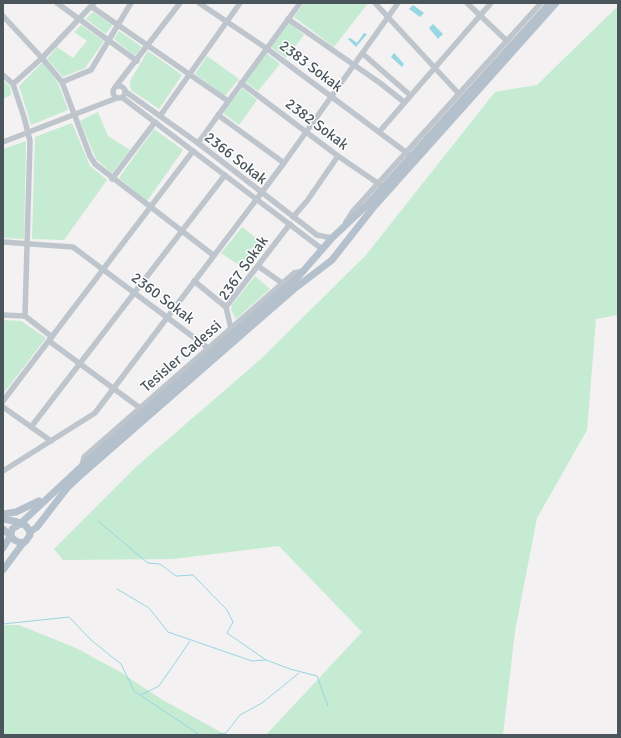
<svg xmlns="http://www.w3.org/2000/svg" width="621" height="738" font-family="Signika,sans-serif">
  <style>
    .green { fill: #c5ebd2 }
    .water { fill: #97d6e3 }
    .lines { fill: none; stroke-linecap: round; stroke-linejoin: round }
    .stream { stroke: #97d6e3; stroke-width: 1 }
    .minor { stroke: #bec5cc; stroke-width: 5.5 }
    .major { stroke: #b4c1cc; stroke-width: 7 }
    .labels { text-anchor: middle; stroke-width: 3; stroke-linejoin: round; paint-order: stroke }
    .street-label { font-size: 15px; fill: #4b555c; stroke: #fff }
  </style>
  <rect width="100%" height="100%" fill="#f3f1f1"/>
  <g class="green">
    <polygon points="304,3 368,3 334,47 294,17"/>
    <polygon points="618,6 618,315 596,319 587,430 537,518 515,631 503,735 266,735 362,632 279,546 173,559 63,560 54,549 136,467 262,358 366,255 495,92 537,85"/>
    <polygon points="93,12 113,24 106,34 86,19"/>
    <polygon points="289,22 304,35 286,58 271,47"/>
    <polygon points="81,25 104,41 85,68 63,77 47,59 57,47 73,58 87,41 74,32"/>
    <polygon points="119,31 142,47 135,56 114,39"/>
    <polygon points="148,51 182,75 159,109 131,90 130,81"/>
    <polygon points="266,53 280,64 258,91 246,82"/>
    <polygon points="207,56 239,79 225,96 195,74"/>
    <polygon points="43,62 58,83 68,110 31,125 19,86"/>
    <polygon points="3,80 10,87 11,95 3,99"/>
    <polygon points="242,88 257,100 239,125 223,113"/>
    <polygon points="98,112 108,136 130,150 112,173 96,159 80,121"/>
    <polygon points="72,123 90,166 107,180 64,240 32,239 35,137"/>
    <polygon points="154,129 183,150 147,201 119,178"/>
    <polygon points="26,141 24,239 3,238 3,149"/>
    <polygon points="242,227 266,246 248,271 221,253"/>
    <polygon points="255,276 270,289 236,319 231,310 232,305"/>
    <polygon points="3,320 21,321 46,338 3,394"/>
    <polygon points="3,625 19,625 76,648 122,673 161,699 226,735 3,735"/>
  </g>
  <g class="water">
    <polygon points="413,5 424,13 420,17 409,9"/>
    <polygon points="433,24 443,34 438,39 429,28"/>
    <polygon points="364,33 367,34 356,47 348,39 350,38 357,43"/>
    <polygon points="394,53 404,64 402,67 391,57"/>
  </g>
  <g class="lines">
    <g class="stream">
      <polyline points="98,521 148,563 160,564 176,576 193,575 227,610 233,622 227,633 266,660 290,669 317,676 328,706"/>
      <polyline points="117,589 149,608 168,632 252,661 265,660"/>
      <polyline points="3,624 69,617 91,640 121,664 134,691 200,735"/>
      <polyline points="141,695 159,686 190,641"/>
      <polyline points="212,735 226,733 240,715 262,703 299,673"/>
    </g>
    <g class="minor">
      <polyline points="57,3 137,61"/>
      <polyline points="199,3 266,48 407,153"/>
      <polyline points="375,3 459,94"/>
      <polyline points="467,3 507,41"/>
      <polyline points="92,7 228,101"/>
      <polyline points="3,16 42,58 62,82 90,156 95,164 213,255"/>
      <polyline points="288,19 380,83 404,102"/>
      <polyline points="363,54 410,95"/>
      <polyline points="3,75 13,84 24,117 30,141 25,316"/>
      <polyline points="62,82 91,70 131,3"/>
      <polyline points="241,83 338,156 379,184"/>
      <polyline points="13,84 42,58 94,3"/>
      <circle cx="119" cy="92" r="6"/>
      <polyline points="116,86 180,3"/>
      <polyline points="126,92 198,143 317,235 332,238"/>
      <polyline points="123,98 322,249"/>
      <polyline points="218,115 284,163"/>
      <polyline points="160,116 240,3"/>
      <polyline points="380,131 491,3"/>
      <polyline points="3,142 117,98"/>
      <polyline points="198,143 300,3"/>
      <polyline points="112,179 155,122"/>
      <polyline points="293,217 307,201 338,156"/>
      <polyline points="346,222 353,211 541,3"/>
      <polyline points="3,242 73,247 208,348"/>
      <polyline points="258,266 282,283"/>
      <polyline points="194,281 226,307"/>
      <polyline points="3,315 25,316 52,337"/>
      <polyline points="231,329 226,307 290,224"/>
      <polyline points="49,341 140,408"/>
      <polyline points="3,401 193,151"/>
      <polyline points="3,407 51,441"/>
      <polyline points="31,427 225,175"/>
      <polyline points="82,466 84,457 294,273 303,271"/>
      <polyline points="3,471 95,413 284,163 398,3"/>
    </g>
    <g class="major">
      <polyline points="3,514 16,512 39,501"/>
      <path d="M3 519C13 521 30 522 30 535L25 542C14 545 11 534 3 529"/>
      <polyline points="30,532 37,527 67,488 83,473 294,289 332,260 372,209 556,3"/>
      <polyline points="3,548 11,535 12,529 20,524 82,466 298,277 332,238 367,205 550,3"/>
      <polyline points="3,570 23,543"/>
    </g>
  </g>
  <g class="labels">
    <g class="street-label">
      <text transform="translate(311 66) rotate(37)" y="5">2383 Sokak</text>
      <text transform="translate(317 124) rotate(37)" y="5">2382 Sokak</text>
      <text transform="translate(236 158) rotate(38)" y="5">2366 Sokak</text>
      <text transform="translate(243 268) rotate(-55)" y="5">2367 Sokak</text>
      <text transform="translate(163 298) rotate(37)" y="5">2360 Sokak</text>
      <text transform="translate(181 356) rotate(-41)" y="5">Tesisler Cadessi</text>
    </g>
  </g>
  <rect width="621" height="738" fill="none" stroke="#4b555c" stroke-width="8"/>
</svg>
